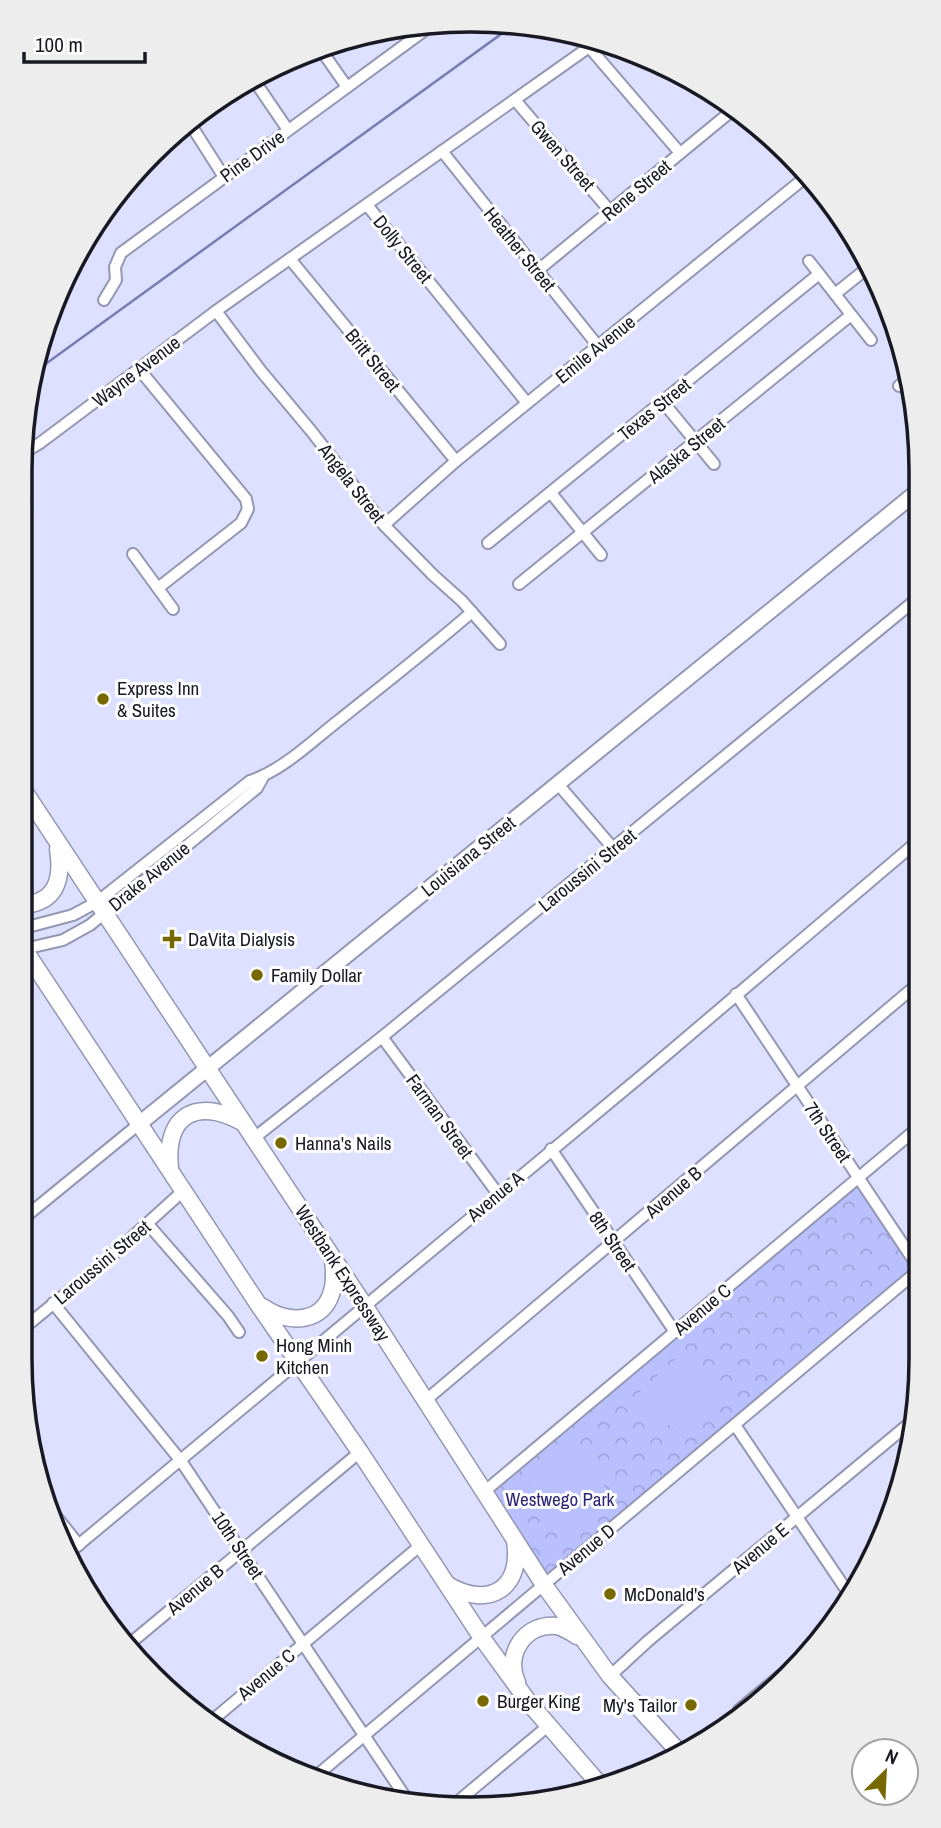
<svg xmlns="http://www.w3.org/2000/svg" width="941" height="1828" font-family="'Archivo Narrow',sans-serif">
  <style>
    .park { fill: url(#park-crowns) }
    .pitch { fill: #bac0fe }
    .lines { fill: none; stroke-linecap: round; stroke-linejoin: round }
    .stream { stroke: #777cb1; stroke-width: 2.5 }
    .minor-casing { stroke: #9397b3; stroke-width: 14 }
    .major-casing { stroke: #9397b3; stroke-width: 18 }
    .highway-casing { stroke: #9397b3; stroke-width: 19 }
    .minor { stroke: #fff; stroke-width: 10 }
    .major { stroke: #fff; stroke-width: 14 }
    .highway { stroke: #fff; stroke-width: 16 }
    .poi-dot { fill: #776800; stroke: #fff; stroke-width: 2.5 }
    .labels { text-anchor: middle; stroke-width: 6; stroke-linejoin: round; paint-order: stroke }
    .street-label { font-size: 19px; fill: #181923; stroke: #fff }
    .poi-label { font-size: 19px; fill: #181923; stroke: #fff; text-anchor: start }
    .park-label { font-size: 19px; fill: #2d2678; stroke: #fff }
    .rim { fill: none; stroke: #181923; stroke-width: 3.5 }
  </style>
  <defs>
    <pattern id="park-crowns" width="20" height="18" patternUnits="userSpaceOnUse" patternTransform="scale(1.75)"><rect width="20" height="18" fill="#bac0fe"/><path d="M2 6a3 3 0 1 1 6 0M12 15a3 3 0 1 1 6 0" fill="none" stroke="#9fa4d9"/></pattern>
  </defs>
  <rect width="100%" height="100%" fill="#dde1ff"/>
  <polygon class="park" points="859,1178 920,1269 544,1585 485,1491"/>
  <g class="pitch">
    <polygon points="686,1350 731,1400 698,1425 676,1428 651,1418 633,1398"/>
    <path d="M573 1446C593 1461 615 1487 599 1513 592 1523 578 1532 569 1540L527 1489Z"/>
  </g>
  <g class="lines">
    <polyline class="stream" points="40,368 515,24"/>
    <defs>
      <g id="minor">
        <polyline points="319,47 347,87"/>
        <polyline points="589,47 680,153"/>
        <polyline points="256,83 288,130"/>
        <polyline points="515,100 610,211"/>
        <polyline points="189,122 224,177"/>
        <polyline points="442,151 598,346"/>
        <polyline points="367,205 527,403"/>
        <polyline points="290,259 456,461"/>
        <polyline points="809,261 871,340"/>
        <polyline points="537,271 734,109"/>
        <polyline points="835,294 870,266"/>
        <polyline points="104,300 116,280 115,267 121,253 425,30"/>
        <polyline points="216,311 261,371 312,432 384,525 433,575 462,601 500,644"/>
        <polyline points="139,369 246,499 248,509 241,523 158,588"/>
        <polyline points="899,386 909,378"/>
        <polyline points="663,402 714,464"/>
        <polyline points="20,455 40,443 216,311 592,45"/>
        <polyline points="551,493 601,555"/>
        <polyline points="384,525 456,461 807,176"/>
        <polyline points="488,543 819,274"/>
        <polyline points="133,554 173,609"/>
        <polyline points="519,584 851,315"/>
        <polyline points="557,783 613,848"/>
        <path d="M20 929 73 915 97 902 250 781C283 770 311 742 338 721 383 685 428 650 472 612"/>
        <polyline points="20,950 63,940 90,925 257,788 263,777"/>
        <polyline points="736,994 920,1270"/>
        <polyline points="382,1037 498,1194"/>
        <polyline points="254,1138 382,1037 918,598"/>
        <polyline points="551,1149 675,1332"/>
        <polyline points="19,1222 139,1124"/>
        <polyline points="147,1223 228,1316 239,1332"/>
        <polyline points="53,1303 181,1461 406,1798"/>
        <polyline points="19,1332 108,1259 183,1191"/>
        <polyline points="426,1400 920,982"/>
        <polyline points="735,1425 849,1594"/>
        <polyline points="485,1491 920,1126"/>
        <polyline points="43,1500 79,1545"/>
        <polyline points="70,1552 646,1072 919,840"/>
        <polyline points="127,1646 360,1452"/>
        <polyline points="610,1676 648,1641 911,1422"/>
        <polyline points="739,1710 805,1655"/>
        <polyline points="209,1723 421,1545"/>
        <polyline points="316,1776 920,1269"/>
        <polyline points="456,1803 548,1726"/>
      </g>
      <polyline id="major" points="139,1124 918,491"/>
      <g id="highway">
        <polyline points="20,785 364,1305 544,1585 610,1676 678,1751"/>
        <path d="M20 905C56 904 63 880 58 849"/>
        <polyline points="20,943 258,1304 360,1452 482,1638 530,1704 600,1785"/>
        <path d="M170 1168C164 1115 197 1097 242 1122"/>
        <path d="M263 1307C288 1325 326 1324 333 1287 335 1278 334 1269 333 1260"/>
        <path d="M448 1585C488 1609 523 1589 515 1541"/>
        <path d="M517 1682C504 1655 525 1622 557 1626 564 1628 571 1632 577 1636"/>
      </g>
    </defs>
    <use href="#minor" class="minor-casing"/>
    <use href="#major" class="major-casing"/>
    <use href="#highway" class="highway-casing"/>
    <use href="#minor" class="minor"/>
    <use href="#major" class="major"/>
    <use href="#highway" class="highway"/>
  </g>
  <g class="poi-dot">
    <circle cx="103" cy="699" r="7"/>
    <path d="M168.5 928.5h7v7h7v7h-7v7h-7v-7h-7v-7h7z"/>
    <circle cx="257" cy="975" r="7"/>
    <circle cx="281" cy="1143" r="7"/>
    <circle cx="262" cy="1356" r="7"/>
    <circle cx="610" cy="1594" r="7"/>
    <circle cx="483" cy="1701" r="7"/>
    <circle cx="691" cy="1705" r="7"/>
  </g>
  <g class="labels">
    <g class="street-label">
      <text transform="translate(563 155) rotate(49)" y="7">Gwen Street</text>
      <text transform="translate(252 156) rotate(-36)" y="7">Pine Drive</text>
      <text transform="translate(636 190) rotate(-40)" y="7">Rene Street</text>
      <text transform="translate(403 249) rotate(51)" y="7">Dolly Street</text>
      <text transform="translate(520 249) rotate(51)" y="7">Heather Street</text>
      <text transform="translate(595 349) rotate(-39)" y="7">Emile Avenue</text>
      <text transform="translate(373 360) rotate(51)" y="7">Britt Street</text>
      <text transform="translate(136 371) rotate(-37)" y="7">Wayne Avenue</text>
      <text transform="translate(654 409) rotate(-39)" y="7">Texas Street</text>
      <text transform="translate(686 450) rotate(-39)" y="7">Alaska Street</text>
      <text transform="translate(352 483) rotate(52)" y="7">Angela Street</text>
      <text transform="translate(468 856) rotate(-39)" y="7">Louisiana Street</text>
      <text transform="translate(587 870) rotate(-39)" y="7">Laroussini Street</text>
      <text transform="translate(149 876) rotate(-39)" y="7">Drake Avenue</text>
      <text transform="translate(440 1116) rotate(54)" y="7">Farman Street</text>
      <text transform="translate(828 1132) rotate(56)" y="7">7th Street</text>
      <text transform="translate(673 1192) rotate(-41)" y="7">Avenue B</text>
      <text transform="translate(495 1196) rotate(-40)" y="7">Avenue A</text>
      <text transform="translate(613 1241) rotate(56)" y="7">8th Street</text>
      <text transform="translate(102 1262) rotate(-40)" y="7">Laroussini Street</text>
      <text transform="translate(343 1273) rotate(57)" y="7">Westbank Expressway</text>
      <text transform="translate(702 1309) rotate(-40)" y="7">Avenue C</text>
      <text transform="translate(238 1545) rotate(56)" y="7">10th Street</text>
      <text transform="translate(760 1548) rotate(-40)" y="7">Avenue E</text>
      <text transform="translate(586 1549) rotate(-40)" y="7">Avenue D</text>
      <text transform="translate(195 1589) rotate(-40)" y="7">Avenue B</text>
      <text transform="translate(266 1674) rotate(-40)" y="7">Avenue C</text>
    </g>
    <g class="poi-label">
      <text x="117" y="695">Express Inn<tspan x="117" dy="22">&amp; Suites</tspan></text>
      <text x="188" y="946">DaVita Dialysis</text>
      <text x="271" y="982">Family Dollar</text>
      <text x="295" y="1150">Hanna's Nails</text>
      <text x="276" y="1352">Hong Minh<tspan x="276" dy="22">Kitchen</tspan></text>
      <text x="624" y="1601">McDonald's</text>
      <text x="497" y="1708">Burger King</text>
      <text x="677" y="1712" text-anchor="end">My's Tailor</text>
    </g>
    <g class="park-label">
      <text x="560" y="1506">Westwego Park</text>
    </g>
  </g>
  <path d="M0 0H941V1828H0ZM470 32H471A438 438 0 0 1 909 470V1359A438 438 0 0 1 471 1797H470A438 438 0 0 1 32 1359V470A438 438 0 0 1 470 32Z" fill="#ededed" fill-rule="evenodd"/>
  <path class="rim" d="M470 32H471A438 438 0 0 1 909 470V1359A438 438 0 0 1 471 1797H470A438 438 0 0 1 32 1359V470A438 438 0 0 1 470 32Z"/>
  <g transform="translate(885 1772) rotate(24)"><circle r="33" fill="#ffffff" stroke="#a3a3a7" stroke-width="2"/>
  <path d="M0-5L12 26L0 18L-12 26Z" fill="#776800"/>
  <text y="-10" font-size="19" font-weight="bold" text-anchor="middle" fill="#181923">N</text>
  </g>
  <path d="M24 52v10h121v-10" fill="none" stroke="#181923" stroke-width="3.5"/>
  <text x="35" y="52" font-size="21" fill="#181923" stroke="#ffffff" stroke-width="5" paint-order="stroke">100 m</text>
</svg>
